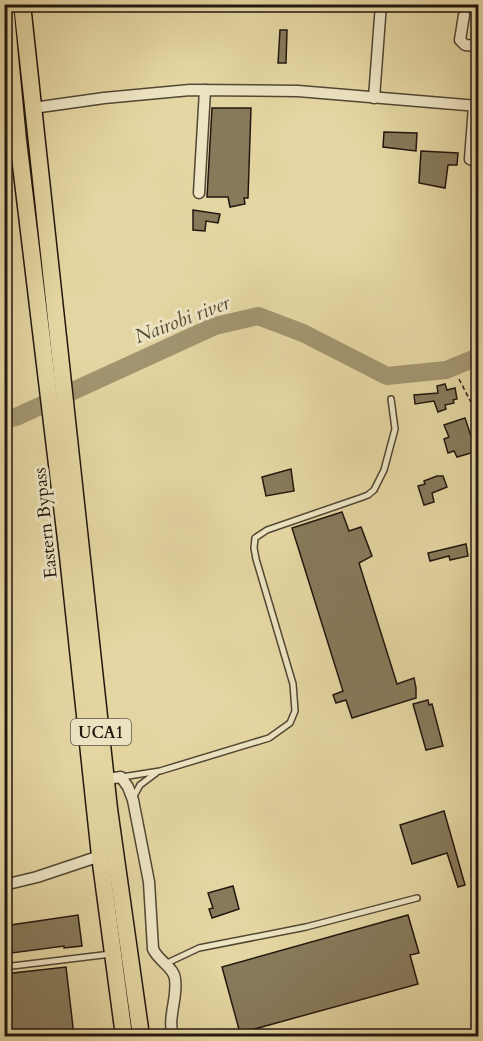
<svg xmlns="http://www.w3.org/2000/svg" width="483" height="1041" font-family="Cardo,serif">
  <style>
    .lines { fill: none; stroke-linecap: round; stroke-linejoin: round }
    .river { stroke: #a29570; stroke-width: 18 }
    .building { fill: #877a5b; stroke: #22170f; stroke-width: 1.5 }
    .service-casing { stroke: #524734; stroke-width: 8 }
    .minor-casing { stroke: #524734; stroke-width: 13 }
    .primary-casing { stroke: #22170f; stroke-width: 19 }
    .path { stroke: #22170f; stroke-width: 1.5; stroke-dasharray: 4.5 3; stroke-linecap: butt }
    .service { stroke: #ede4c3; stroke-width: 5 }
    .minor { stroke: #ede4c3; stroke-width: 10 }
    .primary { stroke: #e4d6a2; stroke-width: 16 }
    .labels { text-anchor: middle; stroke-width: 6; stroke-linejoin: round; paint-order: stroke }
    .shield { fill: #ede4c3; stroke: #5f5445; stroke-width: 1.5 }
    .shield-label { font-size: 16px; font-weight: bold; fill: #22170f }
    .street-label { font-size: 18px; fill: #22170f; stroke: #ede4c3 }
    .water-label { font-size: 20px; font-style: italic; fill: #554936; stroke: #ede4c3 }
  </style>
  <rect width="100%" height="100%" fill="#e4d6a2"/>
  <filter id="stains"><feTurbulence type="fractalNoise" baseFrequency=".00333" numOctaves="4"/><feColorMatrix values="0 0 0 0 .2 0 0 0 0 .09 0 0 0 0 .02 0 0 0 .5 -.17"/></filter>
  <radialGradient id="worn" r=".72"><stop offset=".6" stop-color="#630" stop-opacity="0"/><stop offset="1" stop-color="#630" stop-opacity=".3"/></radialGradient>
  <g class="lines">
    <polyline class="river" points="4,419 16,417 215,326 258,316 303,333 387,376 446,370 478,357"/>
  </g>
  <g class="building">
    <polygon points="280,30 287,30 286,63 278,63"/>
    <polygon points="212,108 251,108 248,198 244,198 245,204 230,207 228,197 207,197"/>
    <polygon points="384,132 417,133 416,151 383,147"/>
    <polygon points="421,151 458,153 457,165 448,165 445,188 419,183"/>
    <polygon points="193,210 220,214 218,223 206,221 205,231 193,230"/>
    <polygon points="445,384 447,390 455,388 457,399 453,400 454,403 445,405 446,409 438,412 434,401 415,404 414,395 438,393 437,386"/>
    <polygon points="465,418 471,436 478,433 478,451 457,457 454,451 448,453 444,439 449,437 444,425"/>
    <polygon points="291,469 294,491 266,496 262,477"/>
    <polygon points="437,476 443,476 447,487 432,493 434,502 424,505 418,486 425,484 424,481"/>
    <polygon points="342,512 349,531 361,527 372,556 359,563 397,684 414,678 416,688 416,698 352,718 346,700 336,703 333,695 343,691 292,528"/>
    <polygon points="466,544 468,556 450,560 449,556 430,561 428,553"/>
    <polygon points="428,700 429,705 432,704 443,746 426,750 413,704"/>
    <polygon points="444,811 465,885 458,887 447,853 412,864 400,825"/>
    <polygon points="233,886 239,909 212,918 209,909 213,908 208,893"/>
    <polygon points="78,915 82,946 64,948 64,946 4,954 4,926"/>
    <polygon points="408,915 419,953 410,955 418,984 240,1033 222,967"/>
    <polygon points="66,967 74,1036 4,1036 4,974"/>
  </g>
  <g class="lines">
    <defs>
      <g id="service">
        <polyline points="122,777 160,771 269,738 290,723 295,711 293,684 256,559 254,548 255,538 267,530 360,498 368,495 374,490 384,470 395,429 391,399"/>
        <polyline points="134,796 140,785 156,773"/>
        <polyline points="165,964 199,948 306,927 417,898"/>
        <polyline points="4,967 111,954"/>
      </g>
      <g id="minor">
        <polyline points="464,15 460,40 465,45 478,46"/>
        <polyline points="374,98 381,4"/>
        <polyline points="474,106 470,159 478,163"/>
        <polyline points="33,108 104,98 190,90 298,91 478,106"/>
        <polyline points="4,152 18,140"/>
        <polyline points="199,193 205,90"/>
        <path d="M106 779 121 777 128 787 133 800 149 882 153 949C159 962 174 967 175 979 178 998 167 1018 173 1036"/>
        <polyline points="4,885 37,877 100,856"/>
      </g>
      <g id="primary">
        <polyline points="5,4 18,140 68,556 100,856 124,1036"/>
        <polyline points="22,4 109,809 141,1036"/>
      </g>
    </defs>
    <use href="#service" class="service-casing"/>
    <use href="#minor" class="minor-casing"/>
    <use href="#primary" class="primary-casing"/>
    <polyline class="path" points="459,379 478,416"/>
    <use href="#service" class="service"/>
    <use href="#minor" class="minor"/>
    <use href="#primary" class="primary"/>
  </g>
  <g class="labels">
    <rect class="shield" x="71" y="719" width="60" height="26" rx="4.5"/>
    <g class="shield-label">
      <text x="101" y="738">UCA1</text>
    </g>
    <g class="street-label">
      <text transform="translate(45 523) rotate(-96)" y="6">Eastern Bypass</text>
    </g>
    <g class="water-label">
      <text transform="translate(182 319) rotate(-21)" y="7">Nairobi river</text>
    </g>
  </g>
  <rect width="483" height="1041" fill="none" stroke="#e4d6a2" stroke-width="24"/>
  <rect x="6" y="6" width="471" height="1029" fill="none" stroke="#22170f" stroke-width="3"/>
  <rect x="12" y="12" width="459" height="1017" fill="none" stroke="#22170f" stroke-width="1.5"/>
  <rect width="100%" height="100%" filter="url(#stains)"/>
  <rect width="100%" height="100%" fill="url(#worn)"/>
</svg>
